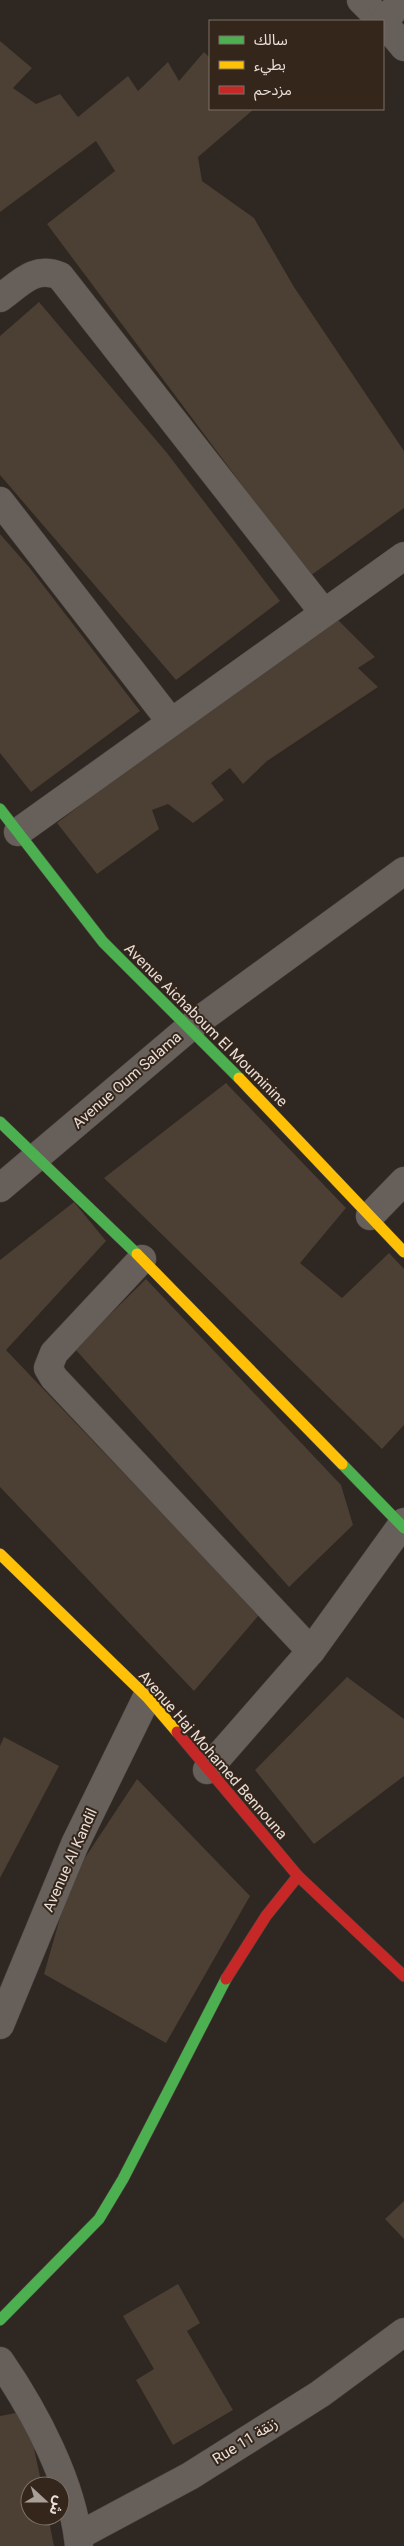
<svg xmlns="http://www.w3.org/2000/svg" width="404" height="2546" font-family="Roboto,'Noto Sans Arabic',sans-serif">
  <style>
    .building { fill: #4c3f34 }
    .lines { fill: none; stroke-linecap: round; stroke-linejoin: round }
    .street-casing { stroke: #4d4540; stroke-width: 29 }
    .fast-casing { stroke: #4d4540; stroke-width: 12 }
    .slow-casing { stroke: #4d4540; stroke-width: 12 }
    .jam-casing { stroke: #4d4540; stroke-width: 12 }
    .street { stroke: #665f5a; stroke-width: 28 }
    .fast { stroke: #4caf50; stroke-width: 11 }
    .slow { stroke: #ffc107; stroke-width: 11 }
    .jam { stroke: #c62828; stroke-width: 11 }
    .labels { text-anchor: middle; stroke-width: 4; stroke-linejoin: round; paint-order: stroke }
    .street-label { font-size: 15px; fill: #e9dfd8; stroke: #35261b }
  </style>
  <rect width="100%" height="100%" fill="#2f2721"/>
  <g class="building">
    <polygon points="0,41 32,68 13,88 36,104 60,94 78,117 128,76 138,91 168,62 179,81 204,52 210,58 210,109 254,109 198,157 202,181 254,218 294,287 404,451 404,508 310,576 47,224 115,171 96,141 0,212"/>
    <polygon points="39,302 167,453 280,601 176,680 0,475 0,336"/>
    <polygon points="0,534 29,567 140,711 31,792 0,753"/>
    <polygon points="331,613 375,657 358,668 378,687 267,761 243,784 230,768 211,783 224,800 193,823 168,804 152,810 159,829 97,874 57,823"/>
    <polygon points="226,1083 346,1208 300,1263 342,1298 389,1253 404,1269 404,1425 382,1449 104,1178"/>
    <polygon points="74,1202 106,1241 6,1350 259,1615 194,1691 0,1487 0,1260"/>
    <polygon points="146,1279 341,1485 353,1525 289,1587 75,1349"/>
    <polygon points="347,1677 404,1719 404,1776 314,1844 255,1770"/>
    <polygon points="4,1737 59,1766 0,1878 0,1746"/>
    <polygon points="137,1779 250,1896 166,2043 44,1974 71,1879"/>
    <polygon points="404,2201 404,2239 385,2219"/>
    <polygon points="178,2284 200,2323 187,2331 233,2410 173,2445 136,2380 154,2369 123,2316"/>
    <polygon points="26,2411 42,2486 30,2486 30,2516 48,2516 54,2546 0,2546 0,2416"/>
  </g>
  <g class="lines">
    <defs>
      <g id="street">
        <polyline points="361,0 382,21"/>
        <polyline points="383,22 404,47"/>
        <polyline points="383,23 402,0"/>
        <path d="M0 298C20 284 34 265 60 276L324 613"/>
        <polyline points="0,501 171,722"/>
        <polyline points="18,832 404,556"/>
        <polyline points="0,1188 190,1027 404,871"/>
        <polyline points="370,1216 404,1181"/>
        <polyline points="142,1259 54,1353 48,1368 54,1378 311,1651"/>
        <polyline points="207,1770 311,1651 404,1522"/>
        <polyline points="0,2025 75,1844 147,1697"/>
        <path d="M0 2361C35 2412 73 2483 79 2546"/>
        <polyline points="78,2536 190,2476 320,2394 404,2332"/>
      </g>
      <g id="fast">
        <polyline points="0,809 103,942 239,1078"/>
        <polyline points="0,1122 137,1254"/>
        <polyline points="342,1464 404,1528"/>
        <polyline points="0,2320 99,2219 123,2179 226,1979"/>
      </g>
      <g id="slow">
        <polyline points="239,1078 404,1252"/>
        <polyline points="137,1254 342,1464"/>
        <polyline points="0,1554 147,1697 177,1732"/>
      </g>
      <g id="jam">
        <polyline points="177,1732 298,1876 404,1976"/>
        <polyline points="226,1979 266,1916 298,1876"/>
      </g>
    </defs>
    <use href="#street" class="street-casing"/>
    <use href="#fast" class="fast-casing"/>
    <use href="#slow" class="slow-casing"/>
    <use href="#jam" class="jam-casing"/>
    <use href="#street" class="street"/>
    <use href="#fast" class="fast"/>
    <use href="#slow" class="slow"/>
    <use href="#jam" class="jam"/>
  </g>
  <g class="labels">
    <g class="street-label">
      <text transform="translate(206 1025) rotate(45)" y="5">Avenue Aichaboum El Mouminine</text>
      <text transform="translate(127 1080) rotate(-41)" y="5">Avenue Oum Salama</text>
      <text transform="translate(213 1755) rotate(49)" y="5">Avenue Haj Mohamed Bennouna</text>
      <text transform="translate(70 1860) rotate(-66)" y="5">Avenue Al Kandil</text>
      <text transform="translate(245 2441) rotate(-32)" y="5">Rue 11 زنقة</text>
    </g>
  </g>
  <rect x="209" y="20" width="175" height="90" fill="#35261b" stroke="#7d7067"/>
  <rect x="219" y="36" width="25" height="8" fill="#4caf50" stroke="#7d7067"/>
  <text x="254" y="45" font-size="15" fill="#e9dfd8">سالك</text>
  <rect x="219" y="61" width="25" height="8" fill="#ffc107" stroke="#7d7067"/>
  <text x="254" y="70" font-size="15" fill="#e9dfd8">بطيء</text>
  <rect x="219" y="86" width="25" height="8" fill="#c62828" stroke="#7d7067"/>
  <text x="254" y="95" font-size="15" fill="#e9dfd8">مزدحم</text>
  <g transform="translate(45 2501) rotate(111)"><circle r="24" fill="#35261b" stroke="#7d7067"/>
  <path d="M0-4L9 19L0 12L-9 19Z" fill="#a89f98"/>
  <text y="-8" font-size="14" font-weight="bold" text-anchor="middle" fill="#e9dfd8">ش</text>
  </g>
</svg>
